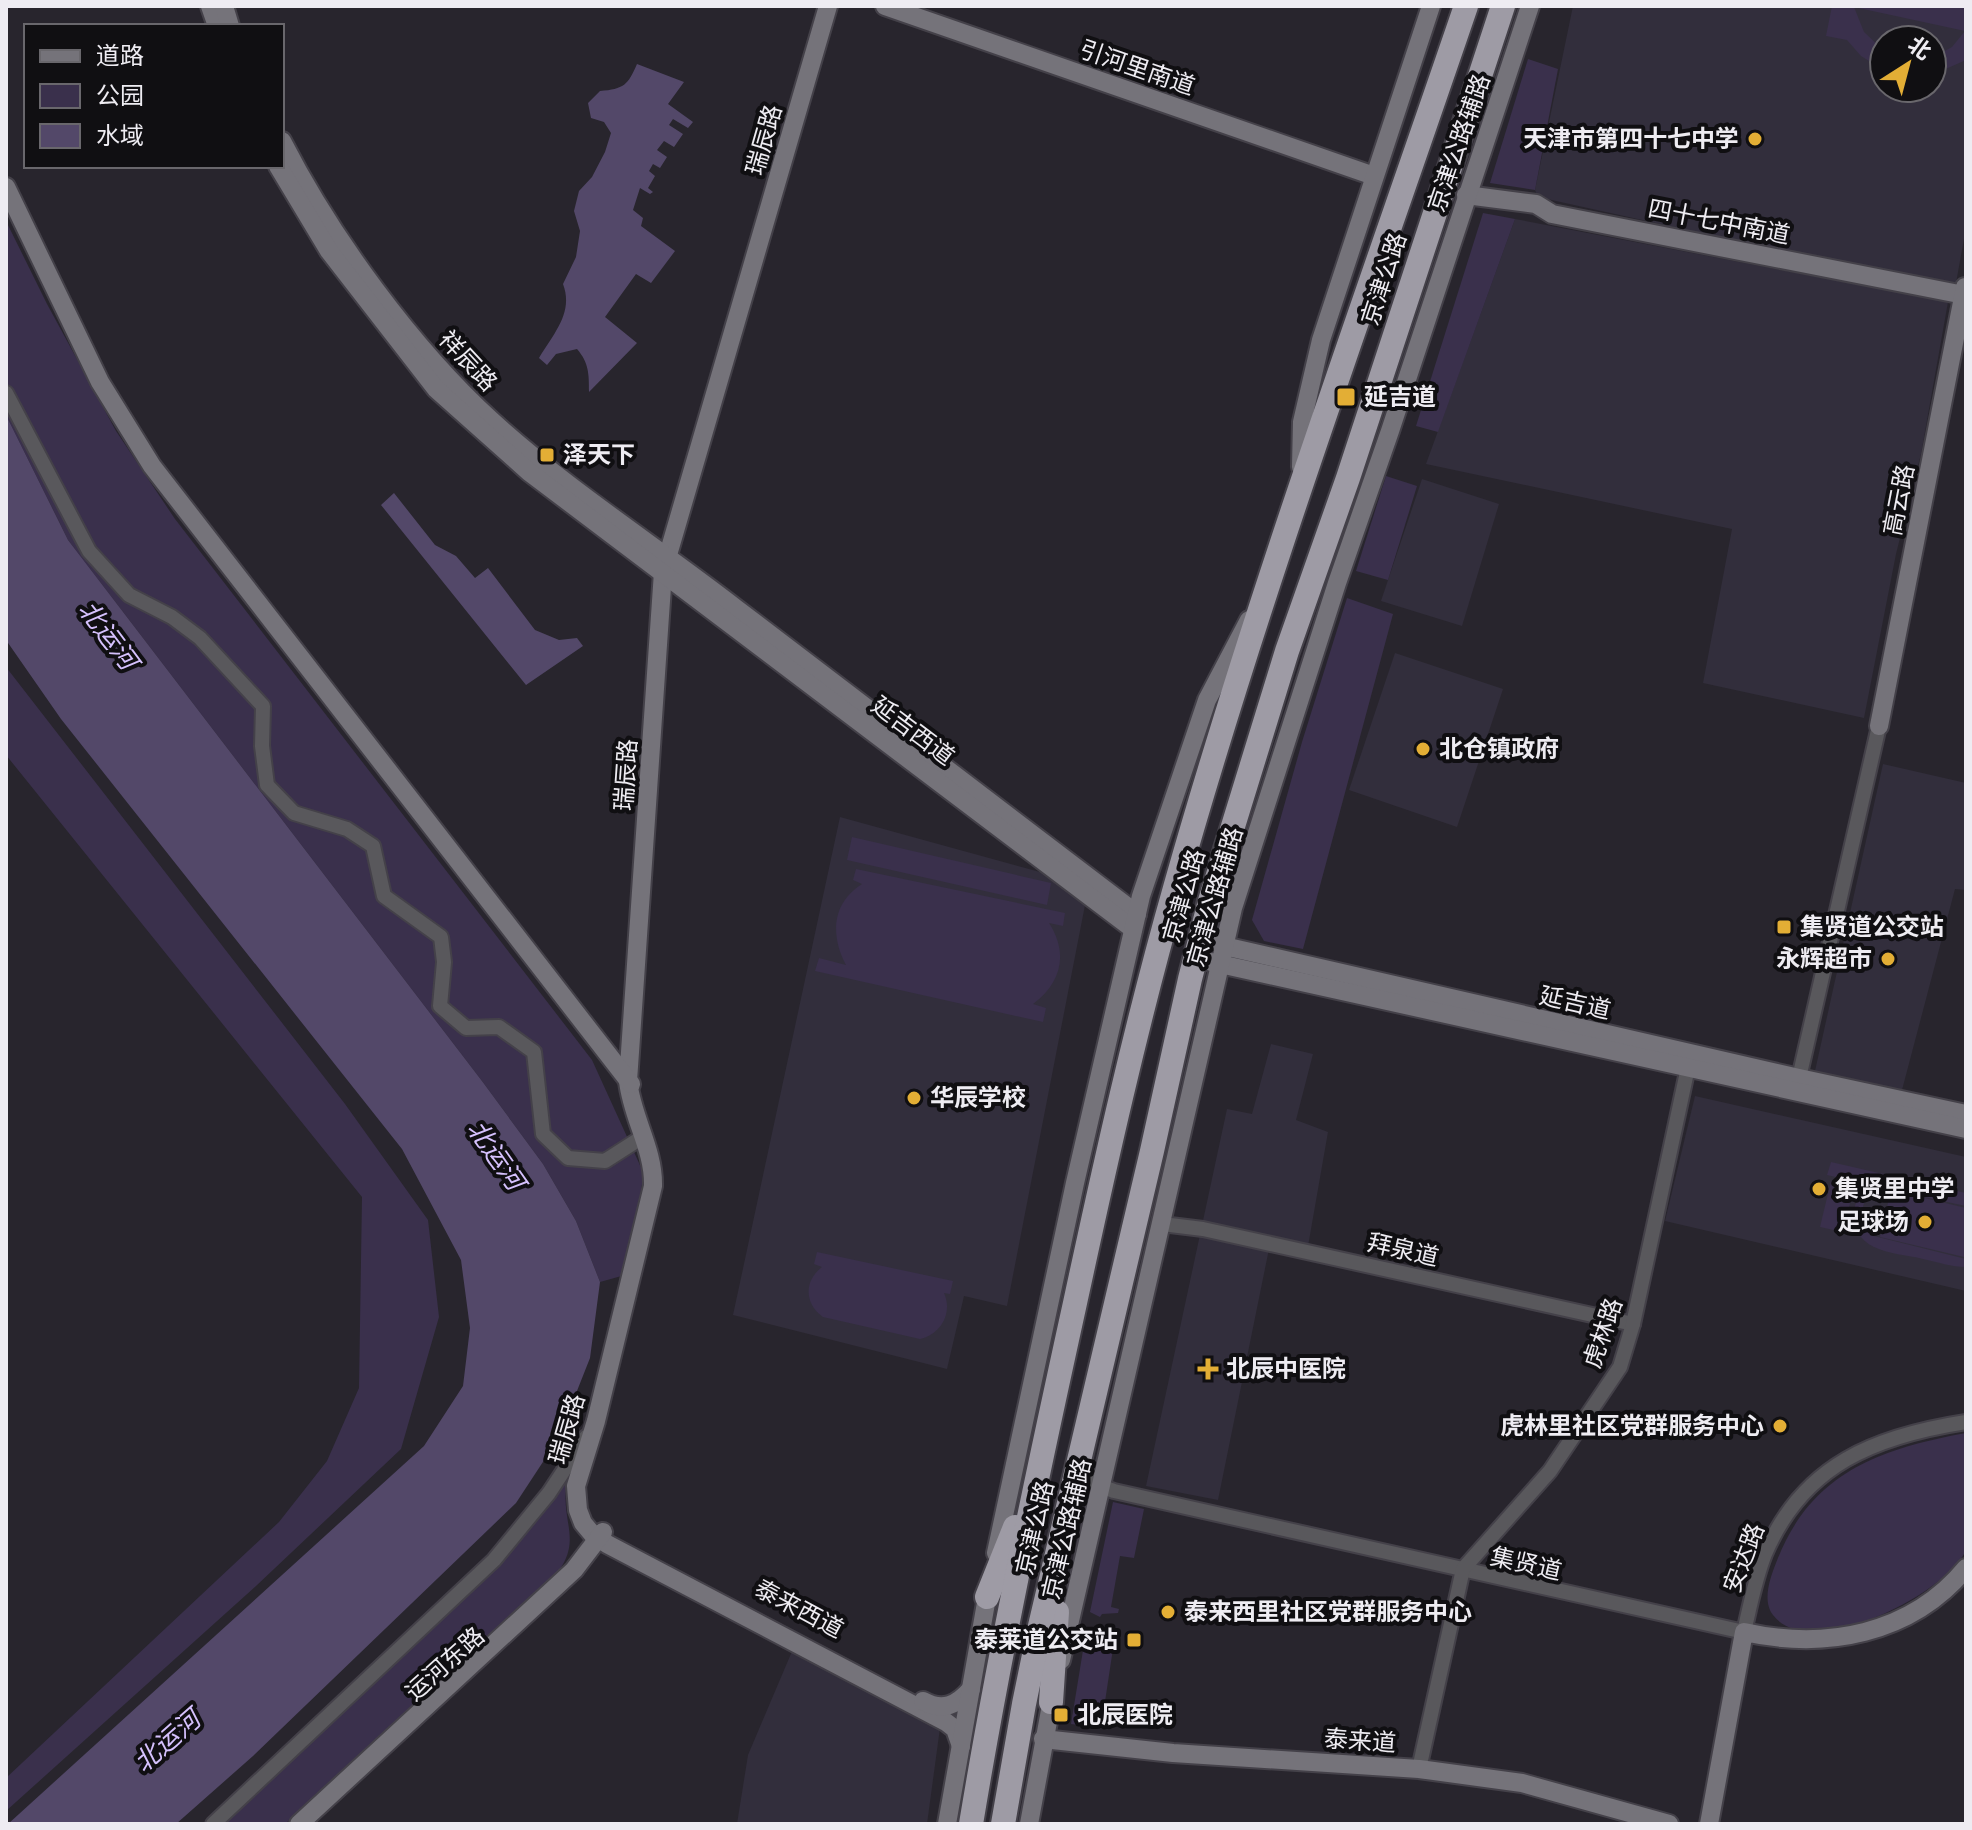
<svg xmlns="http://www.w3.org/2000/svg" width="1972" height="1830" font-family="'Varela Round','Noto Sans SC',sans-serif">
  <style>
    .built { fill: #322e3c; fill-rule: evenodd }
    .green { fill: #3a304c }
    .water { fill: #534869 }
    .lines { fill: none; stroke-linecap: round; stroke-linejoin: round }
    .street-casing { stroke: #444149; stroke-width: 18 }
    .secondary-casing { stroke: #444149; stroke-width: 22 }
    .highway-casing { stroke: #444149; stroke-width: 28 }
    .street { stroke: #59585c; stroke-width: 14 }
    .secondary { stroke: #75737a; stroke-width: 18 }
    .highway { stroke: #9e9ba5; stroke-width: 24 }
    .poi-dot { fill: #e3ae35; stroke: #100f12; stroke-width: 3 }
    .labels { text-anchor: middle; stroke-width: 8; stroke-linejoin: round; paint-order: stroke }
    .street-label { font-size: 24px; fill: #eeecf2; stroke: #100f12 }
    .poi-label { font-size: 24px; font-weight: bold; fill: #eeecf2; stroke: #100f12; text-anchor: start }
    .water-label { font-size: 26px; font-style: italic; fill: #d5c1fd; stroke: #100f12 }
  </style>
  <rect width="100%" height="100%" fill="#28252d"/>
  <g class="built">
    <path d="M1573 6H1966V228L1956 283 1946 287 1538 197 1535 190ZM1884 40H1932V88H1884Z"/>
    <polygon points="1515,219 1948,302 1921,454 1896,554 1864,718 1703,683 1732,529 1426,464"/>
    <polygon points="1422,479 1499,504 1462,626 1381,601"/>
    <polygon points="1395,653 1503,689 1457,827 1349,790"/>
    <polygon points="1883,764 1966,783 1966,890 1955,889 1902,1090 1815,1071"/>
    <polygon points="840,817 1040,872 1086,900 1007,1306 964,1296 947,1369 733,1315"/>
    <polygon points="1271,1044 1313,1054 1296,1120 1328,1132 1307,1252 1270,1244 1218,1500 1146,1486 1227,1109 1252,1114"/>
    <polygon points="1695,1096 1966,1157 1966,1291 1665,1221"/>
    <polygon points="793,1649 940,1728 927,1824 737,1824 748,1755"/>
  </g>
  <g class="green">
    <polygon points="1832,6 1966,6 1966,60 1932,75 1932,58 1952,47 1965,31 1854,7 1864,32 1884,51 1884,70 1861,56 1847,40 1826,36"/>
    <polygon points="1528,59 1558,69 1535,190 1490,183"/>
    <polygon points="1483,213 1515,219 1438,432 1416,426"/>
    <polygon points="6,221 47,304 116,431 175,519 592,1060 644,1174 625,1275 600,1282 576,1221 543,1164 482,1081 68,540 6,415"/>
    <polygon points="1386,476 1417,486 1388,580 1356,571"/>
    <polygon points="1347,598 1393,614 1303,949 1264,941 1252,920 1302,742"/>
    <polygon points="6,667 345,1104 428,1220 439,1317 401,1449 256,1586 6,1811 6,1778 279,1522 327,1461 359,1388 362,1197 6,755"/>
    <polygon points="852,837 1051,883 1047,905 847,860"/>
    <path d="M856 869 1065 913 1063 926 1049 923C1069 954 1061 983 1033 1004L1046 1008 1043 1022 815 971 819 958 846 965C830 935 832 903 862 884L853 880Z"/>
    <path d="M1831 1162 1966 1193V1206L1881 1188C1859 1196 1856 1221 1874 1236L1966 1259V1267C1952 1267 1937 1262 1923 1259 1907 1255 1888 1254 1874 1247 1846 1233 1850 1203 1867 1184L1827 1175Z"/>
    <polygon points="1831,1181 1854,1187 1843,1232 1820,1227"/>
    <polygon points="1891,1190 1966,1208 1964,1257 1880,1237"/>
    <path d="M817 1252 953 1281 950 1294 944 1293C953 1313 941 1334 920 1339L823 1317C804 1303 804 1281 822 1267L814 1264Z"/>
    <path d="M1966 1433C1966 1452 1970 1544 1964 1554 1941 1596 1809 1663 1773 1615 1762 1601 1770 1578 1776 1563 1810 1473 1879 1449 1966 1433Z"/>
    <path d="M567 1480C559 1527 588 1541 548 1584L285 1824H218L495 1562Z"/>
    <polygon points="1113,1502 1144,1509 1134,1558 1120,1556 1111,1607 1119,1609 1118,1613 1102,1614 1100,1617 1090,1612"/>
    <polygon points="1091,1632 1109,1636 1114,1642 1101,1728 1071,1724 1085,1638"/>
  </g>
  <g class="water">
    <path d="M637 64 684 82 668 104 693 122 688 128 673 119 669 125 683 134 674 147 664 141 657 150 667 157 660 168 653 164 649 171 655 176 648 188 653 192 650 194 640 188 633 210 643 218 641 226 675 251 651 283 636 274 605 317 637 343 589 392C589 374 589 363 577 349L556 354 547 365 539 358C553 334 574 313 563 284L576 257 580 231 574 211 579 191 592 177 605 152 611 133 604 122 591 118 588 103 600 91C624 89 628 85 637 64Z"/>
    <polygon points="6,415 68,540 482,1081 543,1164 576,1221 600,1282 590,1358 558,1439 516,1503 253,1756 176,1824 8,1824 424,1446 463,1386 470,1328 461,1260 402,1149 61,719 6,640"/>
    <polygon points="394,493 435,545 456,556 475,578 488,568 535,630 559,640 577,638 583,646 526,685 381,505"/>
  </g>
  <g class="lines">
    <defs>
      <g id="street">
        <polyline points="6,393 89,551 129,595 172,617 200,638 263,706 262,746 267,785 294,813 347,829 373,846 384,896 441,937 444,962 440,1006 466,1028 499,1027 534,1052 543,1134 568,1158 605,1161 644,1136"/>
        <polyline points="1799,1078 1879,726"/>
        <polyline points="1162,1224 1203,1229 1633,1324"/>
        <path d="M1079 1459C1085 1477 1096 1485 1114 1491L1744 1632C1750 1606 1755 1579 1765 1554 1803 1464 1876 1436 1966 1422"/>
        <polyline points="1419,1769 1463,1569 1550,1471 1620,1367 1633,1324 1690,1058"/>
        <polyline points="213,1824 494,1560 549,1493 586,1437"/>
      </g>
      <g id="secondary">
        <polyline points="210,6 217,26"/>
        <polyline points="224,6 230,26"/>
        <path d="M828 6 663 572 628 1081C632 1118 654 1149 653 1186L596 1421 576 1486 578 1510 583 1523 593 1535 607 1544 946 1722 955 1729 961 1746"/>
        <polyline points="885,6 1374,176"/>
        <path d="M282 141C331 237 412 348 492 421 568 490 656 546 737 609 870 711 1003 813 1137 914"/>
        <polyline points="278,166 329,251 436,389 529,472 1133,929"/>
        <polyline points="6,187 100,382 152,466 631,1084"/>
        <polyline points="1466,195 1536,204 1552,214 1964,295"/>
        <polyline points="1301,467 1302,422 1321,340 1431,6"/>
        <polyline points="1879,726 1965,287"/>
        <polyline points="1217,942 1224,946 1799,1078 1966,1114"/>
        <polyline points="1211,962 1966,1129"/>
        <polyline points="996,1553 1075,1183 1141,896 1207,700 1249,620"/>
        <polyline points="1061,1660 1233,908 1337,583 1390,431 1530,6"/>
        <path d="M923 1701C943 1712 957 1705 971 1689"/>
        <polyline points="1043,1739 1173,1753 1419,1769 1522,1783 1669,1824"/>
        <polyline points="299,1824 574,1570 603,1532"/>
        <polyline points="947,1824 989,1586"/>
        <polyline points="1029,1824 1054,1689"/>
        <path d="M1709 1824 1744 1632C1825 1650 1911 1635 1966 1568"/>
      </g>
      <g id="highway">
        <polyline points="987,1597 1015,1527"/>
        <polyline points="1051,1702 1057,1612"/>
        <path d="M971 1824C1000 1649 1037 1476 1075 1303 1105 1164 1136 1025 1175 888 1259 591 1366 299 1466 6"/>
        <polyline points="1003,1824 1024,1704 1040,1626 1152,1151 1190,979 1210,901 1287,651 1348,478 1503,6"/>
      </g>
    </defs>
    <use href="#street" class="street-casing"/>
    <use href="#secondary" class="secondary-casing"/>
    <use href="#highway" class="highway-casing"/>
    <use href="#street" class="street"/>
    <use href="#secondary" class="secondary"/>
    <use href="#highway" class="highway"/>
  </g>
  <g class="poi-dot">
    <circle cx="1755" cy="139" r="8"/>
    <rect x="1336" y="387" width="20" height="20" rx="4"/>
    <rect x="539" y="447" width="16" height="16" rx="4"/>
    <circle cx="1423" cy="749" r="8"/>
    <rect x="1776" y="919" width="16" height="16" rx="4"/>
    <circle cx="1888" cy="959" r="8"/>
    <circle cx="914" cy="1098" r="8"/>
    <circle cx="1819" cy="1189" r="8"/>
    <circle cx="1925" cy="1222" r="8"/>
    <path d="M1204 1357h8v8h8v8h-8v8h-8v-8h-8v-8h8z"/>
    <circle cx="1780" cy="1426" r="8"/>
    <circle cx="1168" cy="1612" r="8"/>
    <rect x="1126" y="1632" width="16" height="16" rx="4"/>
    <rect x="1053" y="1707" width="16" height="16" rx="4"/>
  </g>
  <g class="labels">
    <g class="street-label">
      <text transform="translate(1137 68) rotate(19)" y="8">引河里南道</text>
      <text transform="translate(764 140) rotate(-74)" y="8">瑞辰路</text>
      <text transform="translate(1459 143) rotate(-71)" y="8">京津公路辅路</text>
      <text transform="translate(1719 222) rotate(11)" y="8">四十七中南道</text>
      <text transform="translate(1384 279) rotate(-72)" y="8">京津公路</text>
      <text transform="translate(468 361) rotate(47)" y="8">祥辰路</text>
      <text transform="translate(1899 500) rotate(-79)" y="8">高云路</text>
      <text transform="translate(913 731) rotate(37)" y="8">延吉西道</text>
      <text transform="translate(626 775) rotate(-86)" y="8">瑞辰路</text>
      <text transform="translate(1184 896) rotate(-74)" y="8">京津公路</text>
      <text transform="translate(1215 897) rotate(-74)" y="8">京津公路辅路</text>
      <text transform="translate(1575 1003) rotate(13)" y="8">延吉道</text>
      <text transform="translate(1403 1250) rotate(13)" y="8">拜泉道</text>
      <text transform="translate(1603 1333) rotate(-71)" y="8">虎林路</text>
      <text transform="translate(567 1429) rotate(-74)" y="8">瑞辰路</text>
      <text transform="translate(1035 1528) rotate(-77)" y="8">京津公路</text>
      <text transform="translate(1067 1529) rotate(-77)" y="8">京津公路辅路</text>
      <text transform="translate(1744 1558) rotate(-69)" y="8">安达路</text>
      <text transform="translate(1526 1564) rotate(13)" y="8">集贤道</text>
      <text transform="translate(799 1609) rotate(28)" y="8">泰来西道</text>
      <text transform="translate(445 1664) rotate(-42)" y="8">运河东路</text>
      <text transform="translate(1360 1741) rotate(4)" y="8">泰来道</text>
    </g>
    <g class="poi-label">
      <text x="1739" y="147" text-anchor="end">天津市第四十七中学</text>
      <text x="1364" y="405">延吉道</text>
      <text x="563" y="463">泽天下</text>
      <text x="1439" y="757">北仓镇政府</text>
      <text x="1800" y="935">集贤道公交站</text>
      <text x="1872" y="967" text-anchor="end">永辉超市</text>
      <text x="930" y="1106">华辰学校</text>
      <text x="1835" y="1197">集贤里中学</text>
      <text x="1909" y="1230" text-anchor="end">足球场</text>
      <text x="1226" y="1377">北辰中医院</text>
      <text x="1764" y="1434" text-anchor="end">虎林里社区党群服务中心</text>
      <text x="1184" y="1620">泰来西里社区党群服务中心</text>
      <text x="1118" y="1648" text-anchor="end">泰莱道公交站</text>
      <text x="1077" y="1723">北辰医院</text>
    </g>
    <g class="water-label">
      <text transform="translate(108 635) rotate(53)" y="9">北运河</text>
      <text transform="translate(496 1155) rotate(55)" y="9">北运河</text>
      <text transform="translate(167 1741) rotate(-41)" y="9">北运河</text>
    </g>
  </g>
  <rect width="1972" height="1830" fill="none" stroke="#eeecf2" stroke-width="16"/>
  <rect x="24" y="24" width="260" height="144" fill="#100f12" stroke="#69676c" stroke-width="2"/>
  <rect x="40" y="50" width="40" height="12" fill="#75737a" stroke="#69676c" stroke-width="2"/>
  <text x="96" y="64" font-size="24" fill="#eeecf2">道路</text>
  <rect x="40" y="84" width="40" height="24" fill="#3a304c" stroke="#69676c" stroke-width="2"/>
  <text x="96" y="104" font-size="24" fill="#eeecf2">公园</text>
  <rect x="40" y="124" width="40" height="24" fill="#534869" stroke="#69676c" stroke-width="2"/>
  <text x="96" y="144" font-size="24" fill="#eeecf2">水域</text>
  <g transform="translate(1908 64) rotate(36)"><circle r="38" fill="#100f12" stroke="#69676c" stroke-width="2"/>
  <path d="M0-6L14 30L0 20L-14 30Z" fill="#e3ae35"/>
  <text y="-12" font-size="22" font-weight="bold" text-anchor="middle" fill="#eeecf2">北</text>
  </g>
</svg>
